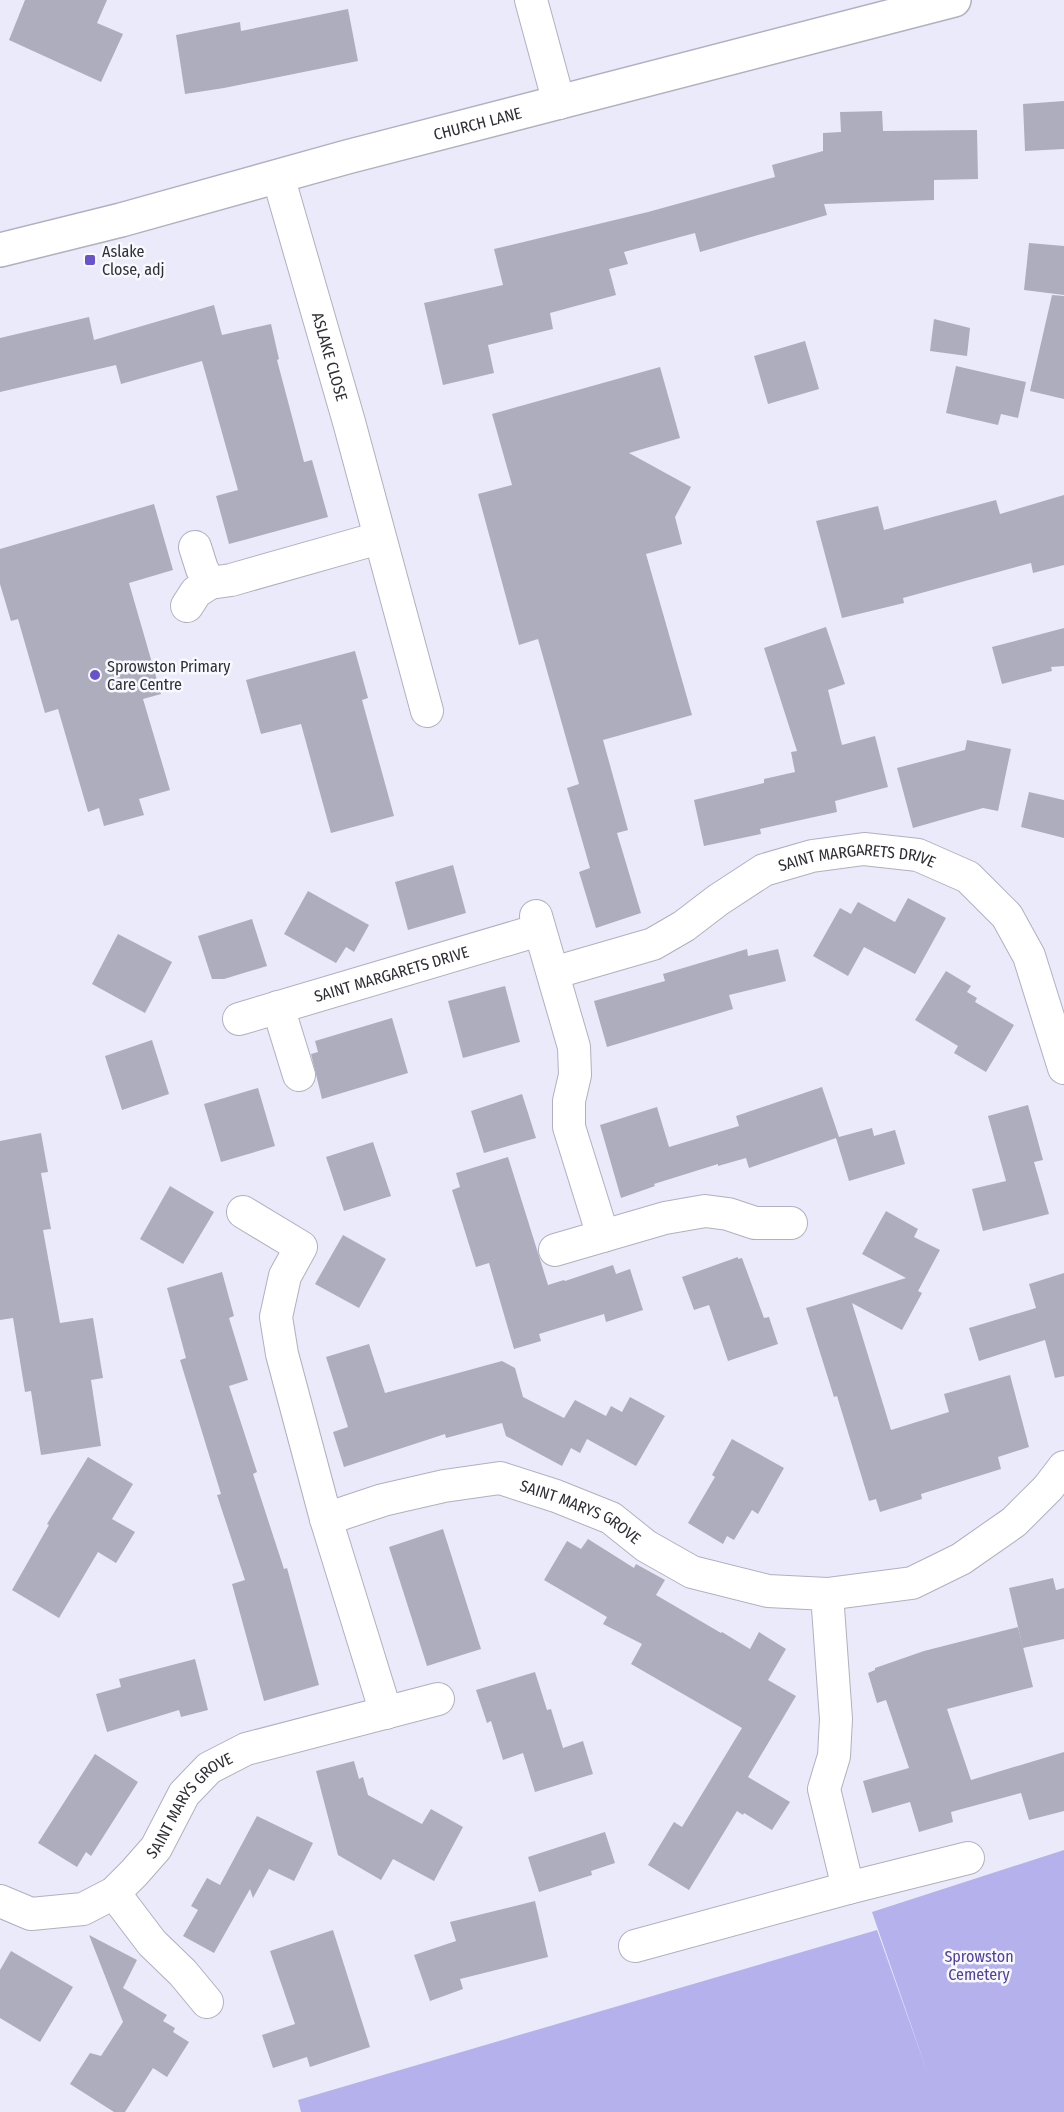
<svg xmlns="http://www.w3.org/2000/svg" width="1064" height="2112" font-family="'Fira Sans Condensed',sans-serif">
  <style>
    .green { fill: #b5b1ed }
    .building { fill: #aeadbe }
    .lines { fill: none; stroke-linecap: round; stroke-linejoin: round }
    .minor-casing { stroke: #b0b0c0; stroke-width: 34 }
    .tertiary-casing { stroke: #b0b0c0; stroke-width: 36 }
    .minor { stroke: #fff; stroke-width: 32 }
    .tertiary { stroke: #fff; stroke-width: 33 }
    .poi-dot { fill: #6853cc; stroke: #f8f8ff; stroke-width: 2 }
    .labels { text-anchor: middle; stroke-width: 5; stroke-linejoin: round; paint-order: stroke }
    .street-label { font-size: 16px; fill: #2f2f35; stroke: #f8f8ff }
    .poi-label { font-size: 16px; fill: #2f2f35; stroke: #f8f8ff; text-anchor: start }
    .park-label { font-size: 16px; fill: #51409f; stroke: #f8f8ff }
  </style>
  <rect width="100%" height="100%" fill="#eaeafb"/>
  <polygon class="green" points="1064,1850 1064,2112 301,2112 298,2100 877,1930 928,2074 872,1912"/>
  <g class="building">
    <polygon points="25,0 107,0 97,23 123,34 101,82 9,40"/>
    <polygon points="348,9 358,61 224,88 185,94 176,35 240,22 241,31"/>
    <polygon points="1064,101 1064,149 1025,151 1023,104"/>
    <polygon points="882,111 883,131 977,130 978,179 934,180 934,200 824,204 827,215 700,252 695,233 624,252 628,264 609,269 616,295 550,313 553,329 488,345 494,373 443,385 424,303 503,285 494,249 648,212 775,177 772,165 823,151 823,133 841,132 840,112"/>
    <polygon points="1029,243 1064,246 1064,295 1024,290"/>
    <polygon points="1052,295 1064,296 1064,399 1030,391"/>
    <polygon points="214,305 222,335 271,324 279,359 277,360 304,462 312,460 328,517 229,544 216,496 238,490 202,361 121,384 116,365 0,392 0,338 89,317 94,340"/>
    <polygon points="934,319 970,328 967,356 930,351"/>
    <polygon points="805,341 819,389 768,404 754,356"/>
    <polygon points="956,366 1026,382 1018,418 1001,414 998,425 946,413"/>
    <polygon points="660,367 680,438 629,453 691,487 675,517 682,544 646,554 692,715 603,740 628,830 617,833 641,913 596,928 579,872 590,868 567,788 579,784 538,639 519,645 478,494 512,485 492,414"/>
    <polygon points="1064,495 1064,565 1033,573 1031,563 903,598 904,603 842,618 816,521 878,506 884,530 996,500 1000,514"/>
    <polygon points="154,504 173,570 129,583 161,694 143,699 170,790 139,799 144,815 104,826 99,808 88,812 58,709 45,713 18,619 11,621 0,584 0,549"/>
    <polygon points="826,627 845,684 828,690 842,745 875,736 888,787 835,801 837,812 760,829 761,834 704,846 694,800 764,783 764,779 795,772 791,752 797,751 764,648"/>
    <polygon points="1064,628 1064,666 1051,667 1052,671 1002,684 992,647"/>
    <polygon points="355,651 368,698 362,700 394,816 331,833 301,724 261,734 246,680"/>
    <polygon points="967,740 1011,749 998,811 983,808 913,828 897,768 965,750"/>
    <polygon points="1029,792 1064,800 1064,838 1021,827"/>
    <polygon points="453,865 466,913 408,930 395,882"/>
    <polygon points="308,891 369,925 354,952 346,947 336,963 284,934"/>
    <polygon points="908,898 946,918 915,974 864,947 848,976 813,956 840,908 851,914 858,902 895,922"/>
    <polygon points="252,919 267,966 224,979 212,979 198,936"/>
    <polygon points="118,934 172,962 145,1013 92,984"/>
    <polygon points="747,949 748,956 778,949 786,981 729,995 733,1009 607,1047 594,1001 665,981 663,974"/>
    <polygon points="946,971 971,986 967,992 977,998 975,1002 1014,1025 986,1072 954,1053 958,1046 915,1020"/>
    <polygon points="505,986 520,1042 463,1058 448,1001"/>
    <polygon points="392,1018 408,1073 322,1099 311,1054 318,1052 315,1041"/>
    <polygon points="152,1040 169,1094 122,1110 105,1056"/>
    <polygon points="822,1087 839,1137 872,1128 874,1136 895,1130 905,1164 849,1181 836,1138 749,1168 746,1158 718,1166 718,1164 654,1184 655,1186 621,1198 600,1125 657,1107 669,1147 739,1126 736,1116"/>
    <polygon points="258,1088 275,1146 221,1162 204,1104"/>
    <polygon points="522,1094 536,1138 484,1153 471,1111"/>
    <polygon points="1028,1105 1043,1160 1034,1162 1049,1214 983,1231 972,1189 1006,1181 988,1116"/>
    <polygon points="41,1133 48,1172 41,1173 51,1229 43,1230 60,1323 93,1318 103,1378 91,1380 101,1446 41,1455 31,1391 25,1392 13,1318 0,1320 0,1141"/>
    <polygon points="373,1142 391,1196 344,1211 326,1157"/>
    <polygon points="508,1157 548,1285 564,1280 565,1281 613,1265 616,1274 630,1269 643,1310 606,1322 604,1314 539,1334 541,1341 514,1349 489,1263 476,1267 452,1190 460,1187 456,1173"/>
    <polygon points="170,1186 214,1212 183,1264 140,1239"/>
    <polygon points="886,1211 918,1229 914,1237 940,1250 918,1291 922,1293 902,1330 852,1303 891,1430 949,1412 944,1394 1010,1375 1029,1447 998,1457 1001,1469 921,1494 922,1499 880,1512 876,1499 869,1501 837,1396 834,1397 806,1308 906,1278 862,1254"/>
    <polygon points="343,1235 386,1259 359,1308 315,1284"/>
    <polygon points="738,1257 738,1259 742,1258 764,1318 769,1317 778,1344 728,1361 709,1305 694,1310 682,1277"/>
    <polygon points="222,1272 234,1316 229,1318 248,1380 229,1386 257,1472 253,1474 284,1569 287,1568 319,1685 264,1701 232,1584 245,1580 217,1495 221,1494 180,1360 186,1358 167,1288"/>
    <polygon points="1064,1273 1064,1376 1055,1378 1045,1340 979,1361 969,1328 1036,1308 1029,1284"/>
    <polygon points="369,1344 385,1393 502,1361 515,1368 523,1397 564,1418 575,1400 606,1416 611,1406 622,1412 630,1397 665,1416 636,1466 587,1439 580,1453 571,1448 562,1466 506,1436 502,1423 446,1438 445,1434 344,1467 333,1432 348,1427 326,1357"/>
    <polygon points="732,1439 784,1468 758,1514 752,1510 734,1540 727,1536 723,1544 688,1523 715,1477 712,1475"/>
    <polygon points="88,1457 133,1484 112,1519 135,1532 116,1563 98,1552 59,1618 12,1590 49,1525 47,1524"/>
    <polygon points="443,1529 481,1649 427,1666 389,1547"/>
    <polygon points="588,1539 634,1568 636,1564 665,1580 656,1595 721,1633 722,1632 750,1649 759,1632 786,1649 768,1680 796,1696 748,1777 790,1802 772,1830 744,1813 743,1815 737,1811 689,1890 648,1865 674,1822 682,1827 742,1728 631,1664 642,1644 603,1624 607,1617 544,1580 567,1541 581,1549"/>
    <polygon points="1053,1578 1056,1590 1064,1588 1064,1639 1023,1648 1009,1588"/>
    <polygon points="1018,1627 1033,1687 947,1709 971,1780 1064,1752 1064,1811 1029,1820 1021,1793 951,1812 953,1822 919,1832 910,1802 872,1813 863,1781 909,1768 886,1700 877,1703 868,1673 875,1670 875,1668 924,1651"/>
    <polygon points="195,1659 208,1710 181,1717 179,1710 107,1732 96,1694 121,1687 119,1679"/>
    <polygon points="535,1672 547,1710 551,1709 563,1748 583,1741 593,1774 535,1792 523,1753 503,1760 491,1721 487,1723 476,1690"/>
    <polygon points="95,1754 138,1782 91,1856 86,1852 77,1867 38,1843"/>
    <polygon points="354,1761 359,1779 363,1777 368,1795 422,1824 431,1809 463,1827 434,1881 393,1859 381,1880 338,1855 316,1771"/>
    <polygon points="257,1816 313,1843 294,1881 269,1869 253,1898 250,1889 214,1953 183,1936 198,1910 191,1906 207,1878 220,1885"/>
    <polygon points="605,1832 615,1863 591,1871 592,1875 539,1892 528,1857"/>
    <polygon points="535,1901 548,1957 460,1979 463,1989 430,2001 414,1955 456,1941 450,1922"/>
    <polygon points="333,1930 370,2047 310,2067 307,2057 273,2068 262,2035 295,2024 270,1951"/>
    <polygon points="89,1935 137,1960 123,1988 167,2015 163,2021 175,2028 173,2032 189,2042 167,2077 153,2068 125,2112 114,2112 70,2084 90,2053 101,2056 123,2022"/>
    <polygon points="11,1951 73,1987 40,2042 0,2018 0,1970"/>
  </g>
  <g class="lines">
    <defs>
      <g id="minor">
        <polyline points="531,0 559,103"/>
        <path id="s1" d="M278 176 349 422 427 711"/>
        <polyline points="195,547 202,569 210,583 231,580 379,538"/>
        <polyline points="187,606 196,592 210,583"/>
        <polyline points="536,916 574,1047 575,1075 569,1101 569,1127 603,1236"/>
        <path id="s2" d="M553 973 653 944 684 926 718 900 764 870 812 856 864 849 918 855 968 877 1007 916 1029 956 1064 1068"/>
        <polyline points="278,1007 299,1075"/>
        <path id="s3" d="M239 1019 539 930"/>
        <polyline points="243,1212 301,1247 285,1276 276,1317 282,1354 326,1519 386,1713"/>
        <polyline points="555,1250 665,1218 705,1211 728,1214 755,1223 791,1223"/>
        <path id="s4" d="M326 1519 383 1500 444 1486 500 1478 556 1496 611 1518 646 1546 692 1572 768 1591 827 1594 912 1583 961 1559 1014 1522 1048 1488 1064 1467"/>
        <polyline points="848,1888 968,1858"/>
        <polyline points="114,1893 152,1943 183,1973 207,2002"/>
        <path id="s5" d="M0 1901 31 1914 83 1909 114 1893 134 1873 156 1848 184 1794 209 1768 246 1749 438 1699"/>
        <polyline points="635,1946 848,1888 824,1789 834,1756 836,1719 827,1594"/>
      </g>
      <g id="tertiary">
        <path id="s6" d="M0 250 121 220 347 157 954 0"/>
      </g>
    </defs>
    <use href="#minor" class="minor-casing"/>
    <use href="#tertiary" class="tertiary-casing"/>
    <use href="#minor" class="minor"/>
    <use href="#tertiary" class="tertiary"/>
  </g>
  <g class="poi-dot">
    <rect x="84" y="254" width="12" height="12" rx="3"/>
    <circle cx="95" cy="675" r="6"/>
  </g>
  <g class="labels">
    <g class="street-label">
      <text dy="6" stroke="none"><textPath href="#s6" startOffset="494">CHURCH LANE</textPath></text>
      <text dy="6" stroke="none"><textPath href="#s1" startOffset="188">ASLAKE CLOSE</textPath></text>
      <text dy="6" stroke="none"><textPath href="#s2" startOffset="333">SAINT MARGARETS DRIVE</textPath></text>
      <text dy="6" stroke="none"><textPath href="#s3" startOffset="159">SAINT MARGARETS DRIVE</textPath></text>
      <text dy="6" stroke="none"><textPath href="#s4" startOffset="267">SAINT MARYS GROVE</textPath></text>
      <text dy="6" stroke="none"><textPath href="#s5" startOffset="238">SAINT MARYS GROVE</textPath></text>
    </g>
    <g class="poi-label">
      <text x="102" y="257">Aslake<tspan x="102" dy="18">Close, adj</tspan></text>
      <text x="107" y="672">Sprowston Primary<tspan x="107" dy="18">Care Centre</tspan></text>
    </g>
    <g class="park-label">
      <text x="979" y="1962">Sprowston<tspan x="979" dy="18">Cemetery</tspan></text>
    </g>
  </g>
</svg>
